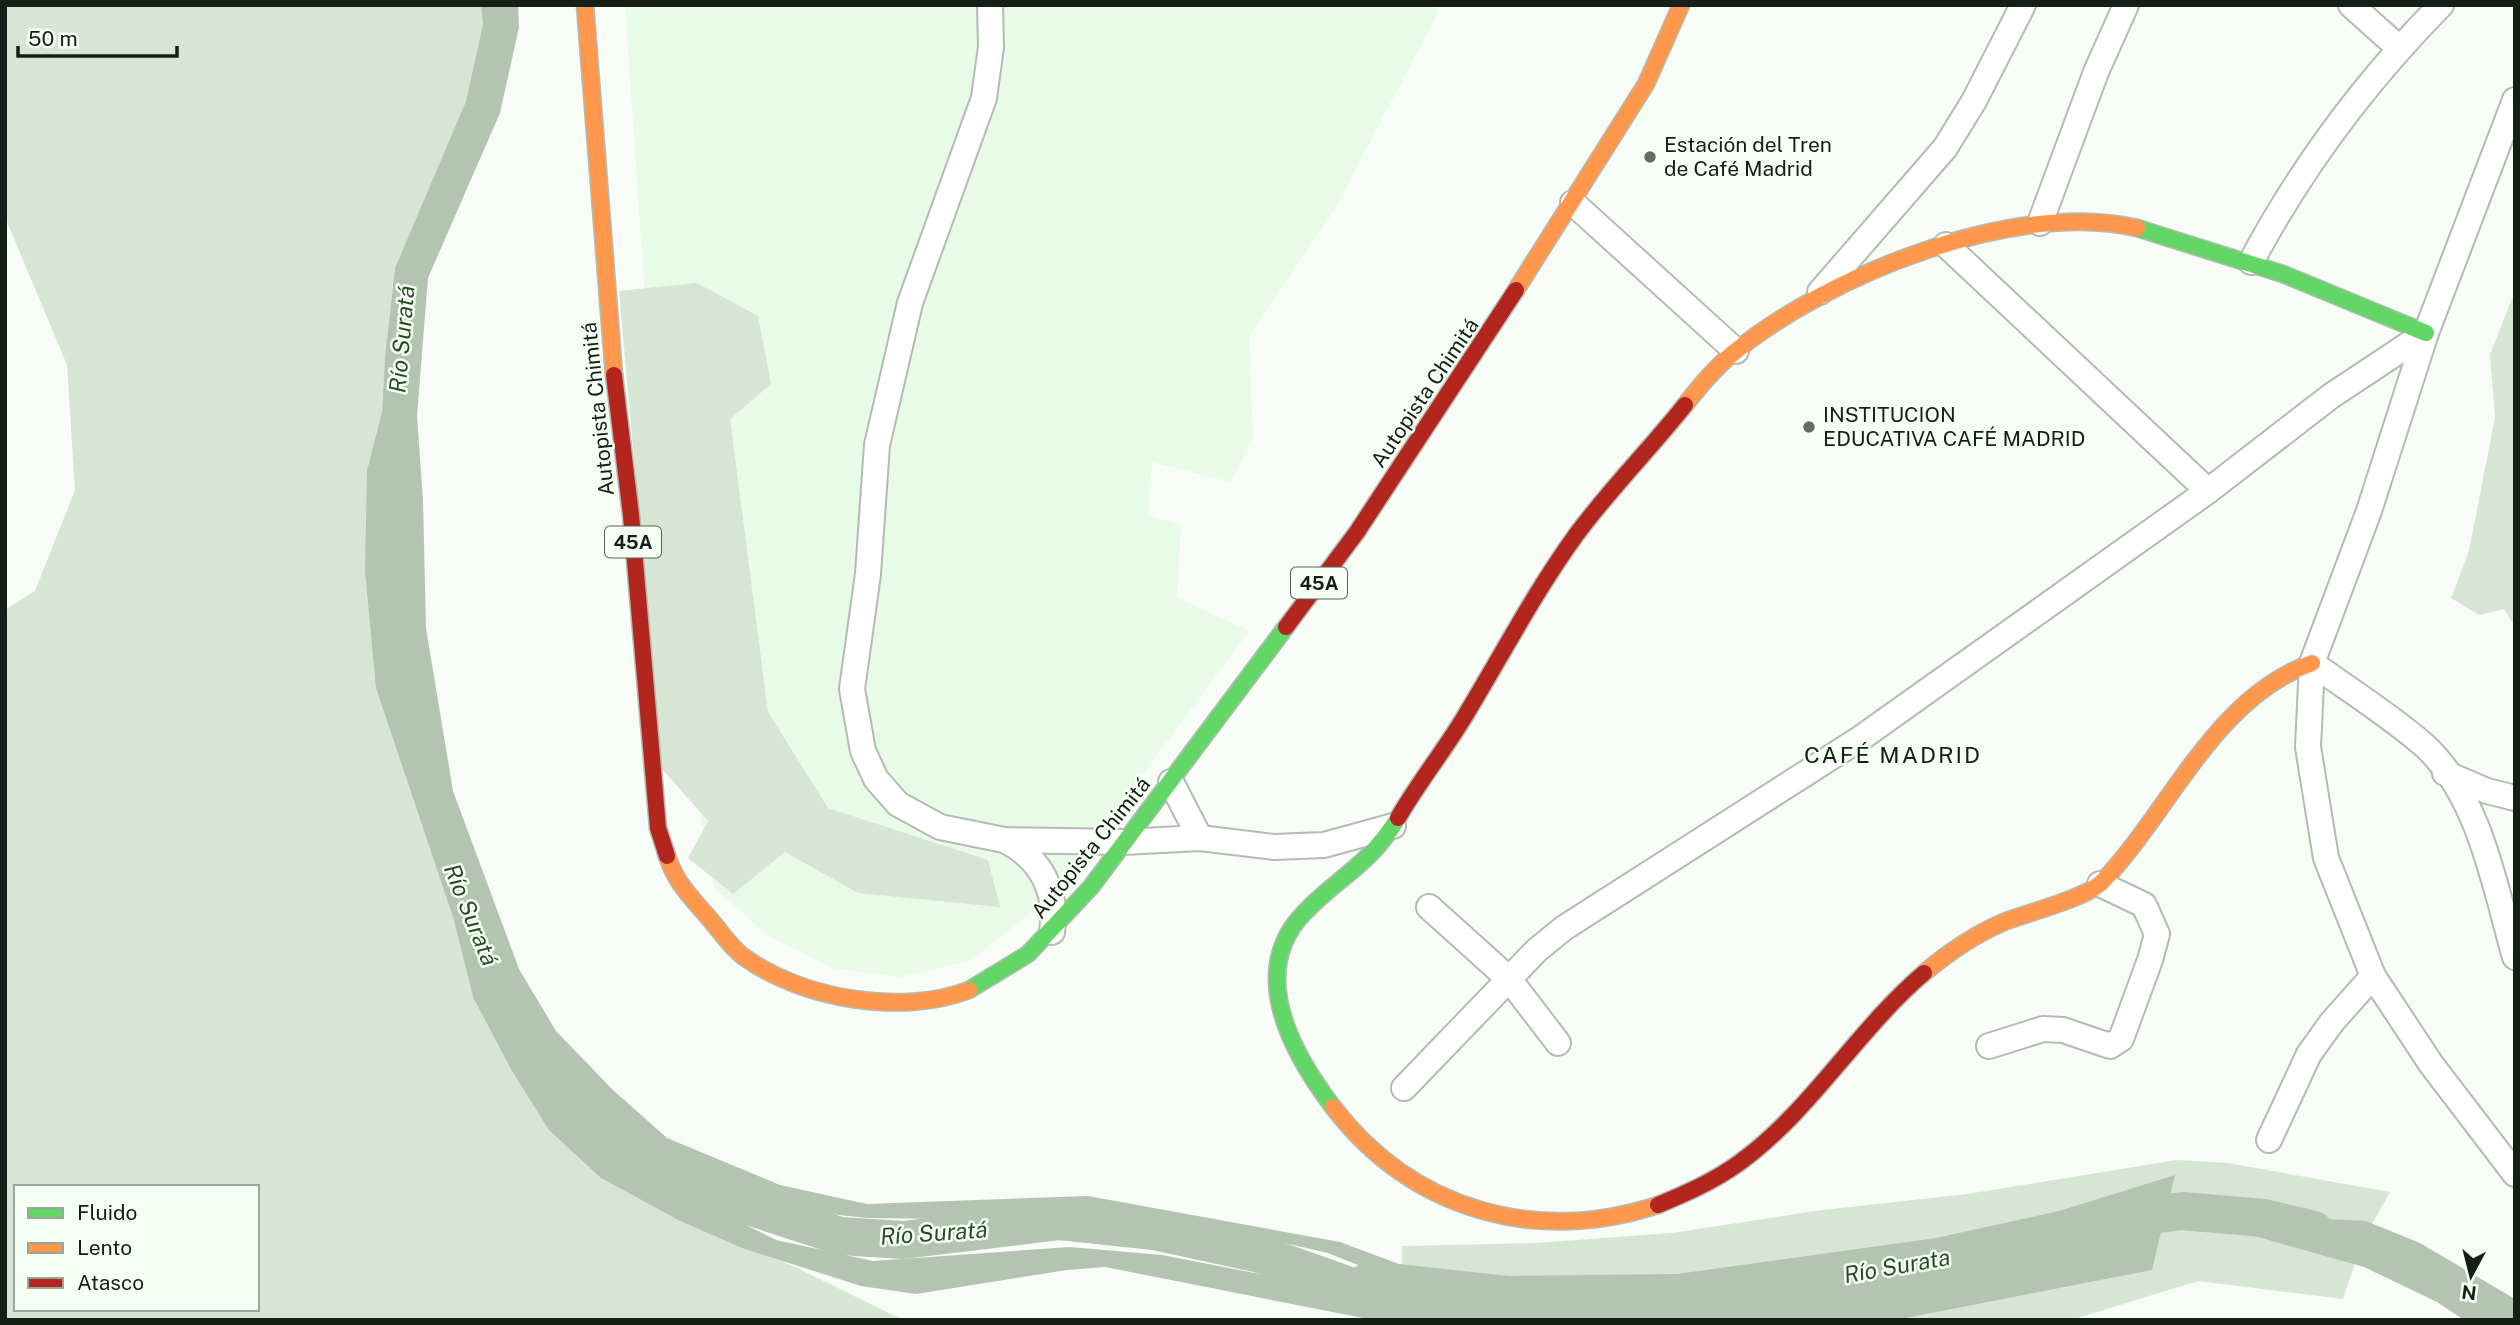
<svg xmlns="http://www.w3.org/2000/svg" width="2520" height="1325" font-family="'Public Sans',sans-serif">
  <style>
    .built { fill: #e8fbe6 }
    .green { fill: #d7e5d5; fill-rule: evenodd }
    .water { fill: #b3c5b1; fill-rule: evenodd }
    .lines { fill: none; stroke-linecap: round; stroke-linejoin: round }
    .river { stroke: #b3c5b1; stroke-width: 38 }
    .street-casing { stroke: #b4bbb3; stroke-width: 28 }
    .fast-casing { stroke: #b4bbb3; stroke-width: 19 }
    .slow-casing { stroke: #b4bbb3; stroke-width: 19 }
    .jam-casing { stroke: #b4bbb3; stroke-width: 19 }
    .street { stroke: #fefffe; stroke-width: 24 }
    .fast { stroke: #63d668; stroke-width: 16 }
    .slow { stroke: #ff974d; stroke-width: 16 }
    .jam { stroke: #b3261e; stroke-width: 16 }
    .poi-dot { fill: #656c64; stroke: #f5fff3; stroke-width: 2.5 }
    .labels { text-anchor: middle; stroke-width: 5; stroke-linejoin: round; paint-order: stroke }
    .shield { fill: #f5fff3; stroke: #596258; stroke-width: 2 }
    .shield-label { font-size: 19px; font-weight: bold; fill: #161f15 }
    .poi-label { font-size: 21px; fill: #161f15; stroke: #f5fff3; text-anchor: start }
    .street-label { font-size: 21px; fill: #161f15; stroke: #f5fff3 }
    .water-label { font-size: 23px; font-style: italic; fill: #284d25; stroke: #f5fff3 }
    .neighbourhood-label { font-size: 23px; letter-spacing: 2px; fill: #161f15; stroke: #f5fff3 }
  </style>
  <rect width="100%" height="100%" fill="#f7fcf6"/>
  <polygon class="built" points="625,5 1432,5 1438,12 1335,209 1249,336 1253,439 1230,482 1152,462 1148,515 1181,525 1177,597 1249,631 1053,895 970,961 900,977 831,968 767,935 714,887 684,727 643,269"/>
  <g class="green">
    <path d="M5 5H481L483 24 466 101 395 268 385 357 382 412 367 470 453 917 473 997 601 1178 678 1220 793 1266 903 1320H5V610L35 591 75 490 67 365 5 217ZM16 1187H257V1309H16Z"/>
    <polygon points="697,283 758,316 771,384 730,419 768,712 828,808 988,860 1000,907 858,893 785,852 733,894 688,858 708,821 662,769 619,291"/>
    <polygon points="2515,291 2515,627 2504,609 2479,615 2451,598 2469,551 2495,417 2490,355"/>
    <polygon points="2177,1160 2228,1163 2390,1192 2363,1240 2343,1299 2198,1281 2071,1320 1403,1320 1402,1246 1536,1243 1672,1233 1815,1211 1967,1194"/>
  </g>
  <path class="water" d="M481 5H518L519 27 500 113 428 278 417 416 423 501 426 628 453 791 519 969 556 1031 612 1089 667 1138 780 1185 867 1204 1088 1196 1340 1242 1399 1264 1509 1276 1677 1274 1936 1238 2059 1211 2175 1175 2166 1211 2366 1221 2420 1243 2515 1299V1320H2464L2437 1302 2364 1267 2166 1211 2152 1270 1895 1320H1373L1105 1267 1067 1270 916 1294 861 1286 742 1248 678 1220 601 1178 549 1130 512 1071 473 997 453 917 376 688 365 571 367 470 382 412 385 357 395 268 466 101 483 24ZM579 1101 681 1166 750 1191 830 1214 867 1218 950 1219 1021 1210 1100 1208 1196 1222 1328 1253 1358 1265 1332 1284 1270 1276 1162 1255 1070 1247 873 1261 776 1240 696 1200 648 1168Z"/>
  <g class="lines">
    <g class="river">
      <polyline points="558,1078 586,1111 715,1195 840,1236 903,1240 1060,1221 1154,1231 1260,1254 1361,1290 1385,1290"/>
      <polyline points="2114,1220 2182,1211 2264,1218 2314,1230"/>
    </g>
    <defs>
      <g id="street">
        <polyline points="990,5 991,47 984,98 910,303 877,445 868,574 852,689 863,751 876,779 898,804 940,827 1004,840 1123,842 1200,838 1274,847 1324,845 1393,826"/>
        <polyline points="2351,5 2399,48"/>
        <polyline points="2515,100 2426,333 2369,511 2312,663 2308,747 2326,858 2373,976 2431,1064 2515,1174"/>
        <polyline points="1573,203 1736,351"/>
        <polyline points="2040,223 2096,72 2126,5"/>
        <polyline points="1946,245 2208,491"/>
        <path d="M2251 262C2301 168 2366 81 2441 5"/>
        <polyline points="1820,292 1945,148 1974,101 2023,5"/>
        <path d="M2312 663C2349 690 2391 716 2425 746 2480 797 2495 888 2515 957"/>
        <polyline points="2445,773 2487,791 2515,798"/>
        <polyline points="1171,782 1200,838"/>
        <path d="M1004 840C1041 858 1058 891 1052 932"/>
        <polyline points="1429,907 1509,979 1558,1043"/>
        <polyline points="1989,1046 2043,1029 2063,1030 2110,1046 2121,1039 2150,960 2157,934 2144,905 2100,884"/>
        <polyline points="1404,1088 1537,950 1564,928 1861,738 2208,491 2331,396 2426,333"/>
        <polyline points="2269,1140 2309,1054 2332,1022 2373,976"/>
      </g>
      <g id="fast">
        <polyline points="2137,228 2283,274 2426,333"/>
        <polyline points="969,990 1028,954 1091,887 1286,627"/>
        <path d="M1333 1107C1292 1053 1247 972 1304 913 1339 876 1369 866 1398 818"/>
      </g>
      <g id="slow">
        <polyline points="585,5 614,375"/>
        <polyline points="1516,290 1646,84 1681,5"/>
        <path d="M1685 405C1699 387 1714 369 1732 354 1826 276 2015 199 2137 228"/>
        <path d="M667 856C676 883 689 895 708 917 719 929 730 947 744 957 802 999 902 1016 969 990"/>
        <path d="M1924 973C1949 952 1973 935 2004 922 2027 913 2086 898 2102 882 2170 811 2215 697 2312 663"/>
        <path d="M1333 1107C1412 1210 1535 1245 1658 1205"/>
      </g>
      <g id="jam">
        <polyline points="614,375 631,515 658,828 667,856"/>
        <polyline points="1286,627 1357,532 1516,290"/>
        <path d="M1398 818C1418 783 1444 751 1465 716 1502 655 1534 593 1576 535 1610 489 1650 449 1685 405"/>
        <path d="M1658 1205C1687 1193 1714 1181 1739 1163 1811 1111 1857 1030 1924 973"/>
      </g>
    </defs>
    <use href="#street" class="street-casing"/>
    <use href="#fast" class="fast-casing"/>
    <use href="#slow" class="slow-casing"/>
    <use href="#jam" class="jam-casing"/>
    <use href="#street" class="street"/>
    <use href="#fast" class="fast"/>
    <use href="#slow" class="slow"/>
    <use href="#jam" class="jam"/>
  </g>
  <g class="poi-dot">
    <circle cx="1650" cy="157" r="7"/>
    <circle cx="1809" cy="427" r="7"/>
  </g>
  <g class="labels">
    <g class="shield">
      <rect x="605" y="526.5" width="56" height="31" rx="5"/>
      <rect x="1291" y="567.5" width="56" height="31" rx="5"/>
    </g>
    <g class="shield-label">
      <text x="633" y="549">45A</text>
      <text x="1319" y="590">45A</text>
    </g>
    <g class="poi-label">
      <text x="1664" y="152">Estación del Tren<tspan x="1664" dy="24">de Café Madrid</tspan></text>
      <text x="1823" y="422">INSTITUCION<tspan x="1823" dy="24">EDUCATIVA CAFÉ MADRID</tspan></text>
    </g>
    <g class="street-label">
      <text transform="translate(1425 393) rotate(-56)" y="7">Autopista Chimitá</text>
      <text transform="translate(598 409) rotate(-96)" y="7">Autopista Chimitá</text>
      <text transform="translate(1091 848) rotate(-51)" y="7">Autopista Chimitá</text>
    </g>
    <g class="water-label">
      <text transform="translate(402 339) rotate(-85)" y="8">Río Suratá</text>
      <text transform="translate(471 915) rotate(68)" y="8">Río Suratá</text>
      <text transform="translate(934 1233) rotate(-4)" y="8">Río Suratá</text>
      <text transform="translate(1897 1266) rotate(-10)" y="8">Río Surata</text>
    </g>
    <g class="neighbourhood-label">
      <text x="1893" y="763">CAFÉ MADRID</text>
    </g>
  </g>
  <rect width="2520" height="1325" fill="none" stroke="#161f15" stroke-width="14"/>
  <rect x="14" y="1185" width="245" height="126" fill="#f5fff3" stroke="#9ca59a" stroke-width="2"/>
  <rect x="28" y="1208" width="35" height="10" fill="#63d668" stroke="#9ca59a" stroke-width="2"/>
  <text x="77" y="1220" font-size="21" fill="#161f15">Fluido</text>
  <rect x="28" y="1243" width="35" height="10" fill="#ff974d" stroke="#9ca59a" stroke-width="2"/>
  <text x="77" y="1255" font-size="21" fill="#161f15">Lento</text>
  <rect x="28" y="1278" width="35" height="10" fill="#b3261e" stroke="#9ca59a" stroke-width="2"/>
  <text x="77" y="1290" font-size="21" fill="#161f15">Atasco</text>
  <g transform="translate(2471 1276) rotate(187)" stroke="#f5fff3" stroke-width="5" paint-order="stroke">
  <path d="M0-5L12 26L0 18L-12 26Z" fill="#161f15"/>
  <text y="-10" font-size="19" font-weight="bold" text-anchor="middle" fill="#161f15">N</text>
  </g>
  <path d="M18 46v10h159v-10" fill="none" stroke="#161f15" stroke-width="3.5"/>
  <text x="28" y="46" font-size="21" fill="#161f15" stroke="#f5fff3" stroke-width="5" paint-order="stroke">50 m</text>
</svg>
